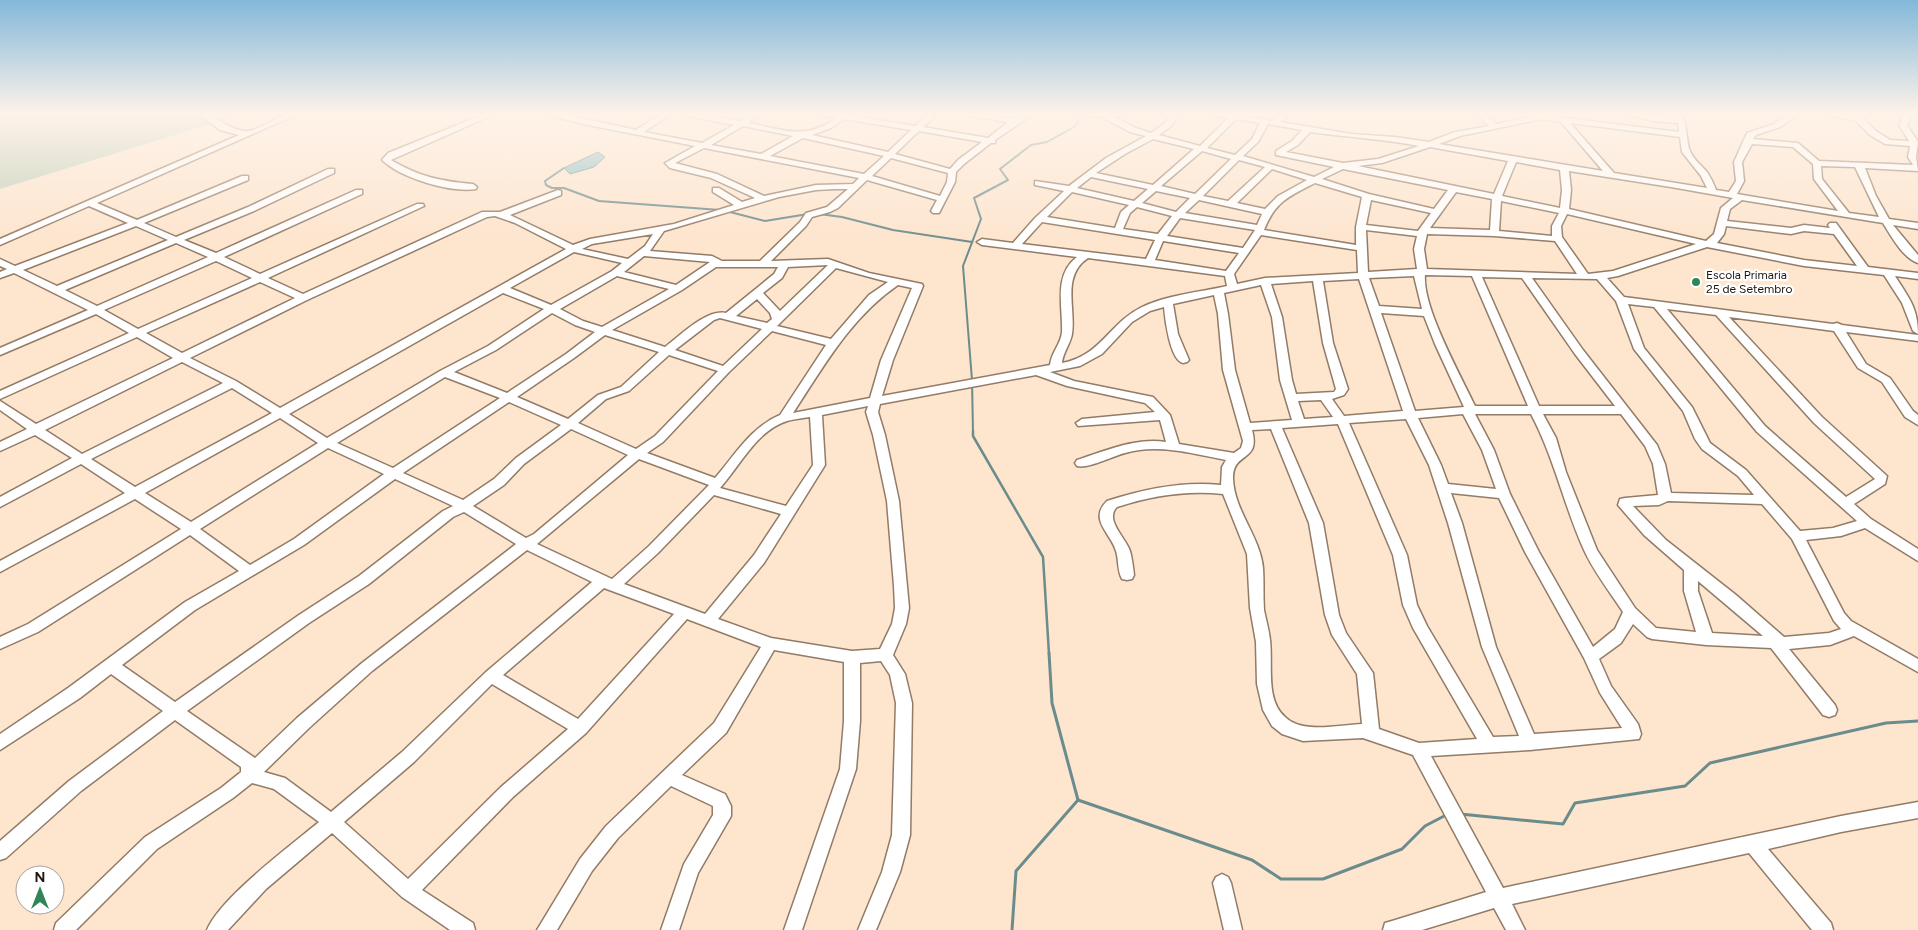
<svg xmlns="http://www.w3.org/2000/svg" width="1918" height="930" font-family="Figtree,sans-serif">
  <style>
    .green { fill: #c1cfba }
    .water { fill: #8cbfc4; stroke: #6b8c8d }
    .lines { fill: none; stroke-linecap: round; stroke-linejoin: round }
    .stream-far2 { stroke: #6b8c8d; stroke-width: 2 }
    .stream-far1 { stroke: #6b8c8d; stroke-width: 2.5 }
    .stream { stroke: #6b8c8d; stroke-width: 3 }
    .minor-casing { stroke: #927b67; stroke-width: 3 }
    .minor { fill: #fff; fill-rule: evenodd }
    .poi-dot { fill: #318659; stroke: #fff; stroke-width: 2 }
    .labels { text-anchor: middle; stroke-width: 4.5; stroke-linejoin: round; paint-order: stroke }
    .poi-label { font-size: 12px; fill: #1e160e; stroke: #fff; text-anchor: start }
  </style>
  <rect width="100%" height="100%" fill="#fde5ce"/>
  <polygon class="green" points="0,113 246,113 0,189"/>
  <polygon class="water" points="598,152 605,157 594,167 570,174 564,168"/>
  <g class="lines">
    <g class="stream-far2">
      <polyline points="564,168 545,181 546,185 552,188 564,188 599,201 720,210"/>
      <polyline points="726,211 765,221 808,214"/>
      <polyline points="819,214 842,217 893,230 972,242"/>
      <polyline points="973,433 972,380 963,266 981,219 974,198 1008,180 1000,169 1031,145 1047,142 1074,127 1085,113"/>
    </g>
    <polyline class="stream-far1" points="973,431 973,436 1043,557 1049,654"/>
    <g class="stream">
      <polyline points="1078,800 1252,860 1281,879 1323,879 1402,849 1425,826 1448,814"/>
      <polyline points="1460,814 1563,824 1575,803 1685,786 1710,763 1886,723 1918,721"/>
      <polyline points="1012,930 1016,871 1078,800 1052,703 1049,653"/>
    </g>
    <defs>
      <g id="minor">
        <path d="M197 113C211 111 226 129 244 131 259 133 281 111 300 113L97 203 137 220 242 176H248V180L144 223 176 237 248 207 328 169H334V173L254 211 184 240 216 253 356 190H362V194L224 257 260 274 417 204H423L424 206 268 278 303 294 482 212H500L558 190 561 191V195L510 215 573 245 590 239 674 224 734 205 713 192V188H719L742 202 755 198 711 178 670 168 665 163 695 146 583 124 548 115 547 113H558L636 130 663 113H672L644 132 702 143 734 125 683 115 679 113H693L740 121 753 113H761L748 123C781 129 806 141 836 118L818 115 817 113H849L847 115 915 126 930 113H938L923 127 988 138 1008 122 966 115 962 113C979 113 995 117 1011 118 1019 118 1025 113 1035 113L995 140V143H991L964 164 956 172 955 182 939 213H933L931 211 937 200 867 180 838 208 830 212 812 217 806 226 771 261 828 259 869 273 922 284 923 286 893 360 882 396 1050 365C1051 353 1061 344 1062 332 1063 307 1053 275 1077 257L982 245 977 242 982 239 1013 243 1035 218 1064 191 1035 185V181L1069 186 1106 158 1146 136 1130 132 1102 117 1078 115 1074 113H1124L1123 115 1112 116 1136 128 1151 133 1165 123 1172 113H1180L1171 126 1159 135 1200 146 1228 118 1209 115 1208 113H1223L1272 121 1283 113H1291L1280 122 1352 134 1395 137 1429 142 1455 132 1489 126 1475 113H1483L1496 124 1530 117V114H1533L1679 132 1678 123 1654 121 1620 113H1633L1674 118 1663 113C1693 109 1683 133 1690 151 1693 159 1702 166 1707 172 1711 178 1714 184 1716 190L1729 192 1736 181 1734 162 1747 133 1774 124 1790 113H1800L1780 127 1756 135 1753 139 1798 143 1819 161 1913 165 1908 157 1910 146 1885 144 1870 135 1856 121 1820 113H1835L1862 117 1876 131 1890 140 1909 141 1899 125 1902 119 1896 113H1904L1910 119 1907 125 1918 142 1916 157 1918 171 1865 168 1876 196 1889 219 1918 223V229L1893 225 1918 255V263C1903 258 1891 236 1883 223L1742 200 1730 209 1727 221 1791 228 1804 225 1830 228 1828 225 1830 223H1836L1868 267 1918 273V279L1895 276C1909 298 1918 308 1918 334L1913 331 1902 303 1884 275 1804 266 1707 247 1618 276 1607 278 1624 297 1833 324 1837 323 1842 325 1918 335V341L1846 332 1866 364 1890 378 1913 411 1918 415V425L1905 417 1882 382 1858 368 1834 331 1729 317 1822 417 1887 476 1885 484 1854 504 1871 519 1918 549V561L1865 528 1841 536 1806 540 1844 613 1851 621 1918 659V672L1854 636 1830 645 1789 649 1835 705 1837 710 1835 715 1829 717 1823 715 1771 648 1706 645 1652 639 1647 637 1633 624 1621 643 1599 659 1611 686 1638 724 1641 734 1639 739 1530 750 1431 756 1503 888 1841 816 1918 802V818L1841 832 1768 849 1831 923 1833 930H1812L1749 853 1512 904 1525 930H1506L1494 908 1422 930H1383L1385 923 1392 921 1486 892 1413 755 1363 738 1303 741 1282 734 1272 726 1263 710 1257 684 1256 642 1250 608 1247 554 1223 494C1186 490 1151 496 1117 507 1104 520 1126 538 1130 551 1132 558 1133 567 1134 575L1132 579 1127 580 1122 579C1117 570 1119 560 1116 551 1111 533 1088 520 1107 501 1144 489 1182 481 1221 485L1222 467 1226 460C1194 454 1158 443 1125 453 1113 456 1088 469 1077 466L1075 463 1077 460C1105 451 1136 437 1166 442L1160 420 1078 426 1076 423 1082 419 1155 412 1145 403 1067 386 1036 375 880 404 878 412 885 435 899 501 909 608 906 624 893 655 905 674 912 703 910 835 900 872 876 930H858L882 872 892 835 896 703 890 675 881 661 860 663V721L856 769 802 930H784L840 769 844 721V662L774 650 726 733 682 775 725 794 731 806V816L698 873 679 930H661L684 864 713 815V806L671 786 618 838 592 871 557 930H537L580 859 606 826 714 723 761 647 687 619 586 733 513 797 422 890 473 923 475 930H450L402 897 332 833 266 889 228 930H207C220 898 290 846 319 822L274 789 252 783 233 798 157 849 76 930H54L56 923 145 837 221 788 241 772V767L175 720 81 791 6 858 0 860V841L69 781 163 711 111 674 80 698 0 750V734L68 688 185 602 239 571 190 535 38 632 0 649V637L28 624 181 529 135 499 0 572V561L125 493 81 464 0 507V497L72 458 35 435 0 451V442L27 429 0 410V401L36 424 173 358 137 337 0 399V391L129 333 96 314 0 355V348L88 310 14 273 0 278V272L7 269 0 266V259L15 266 128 223 89 206 0 245V239L239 135 220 130ZM844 119 911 130 888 152 812 135 831 128ZM1236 119 1260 123 1252 139 1235 155 1207 148ZM1542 119 1561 122 1603 171 1439 144 1460 136ZM1570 123 1680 137 1682 152 1701 176 1707 188 1614 173ZM1268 124 1302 130 1292 141 1276 151V155L1334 167 1314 177 1243 156 1258 142ZM743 126 793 136 761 154 711 145ZM919 131 982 142 958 160 950 169 895 154ZM1310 132C1346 137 1383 139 1419 146L1378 159 1343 163 1286 152 1298 145ZM803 138 884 156 864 174 770 156ZM1153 139 1194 149 1153 185 1096 173 1125 154ZM1752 144 1793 147 1813 164 1814 179 1838 211 1737 194 1744 181 1742 162ZM1430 147 1508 161 1494 194 1358 166 1382 163ZM704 148 859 178 853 184 816 185 764 196 717 174 675 163ZM1202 151 1231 159 1195 194 1161 186ZM891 158 948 173 947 182 940 196 872 176ZM1239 160 1265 167 1228 201 1203 196ZM1516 162 1560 170 1562 190 1560 208 1502 196ZM1821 166 1855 167 1879 217 1849 213 1822 179ZM1272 169 1307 180 1278 196 1265 209 1237 203ZM1343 169 1448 190 1434 209 1369 194 1322 179ZM1569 171 1671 187 1733 198 1721 208 1714 234 1706 241 1569 209 1571 190ZM1091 177 1148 189 1134 201 1077 188ZM1315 183 1362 197 1356 227V245L1264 230C1275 202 1289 196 1315 183ZM835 189H848L827 207 806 213 800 222 760 261H722L712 256 650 251 664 231 779 197 816 190ZM1156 191 1190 198 1176 212 1142 203ZM1072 192 1129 205 1121 212 1115 228 1047 217ZM1456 192 1492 199 1490 230 1430 228ZM1199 200 1262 214 1257 225 1185 213ZM1371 200 1431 213 1418 231 1366 225ZM1501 201 1559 213 1552 226V236L1499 231ZM1137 207 1172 216 1158 234 1123 229 1130 213ZM1567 214 1696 244 1613 271 1588 274 1562 237 1561 226ZM495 216 515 223 566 249 280 408 236 381 190 358 307 300 487 217ZM1180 218 1255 230 1243 248 1167 236ZM1042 222 1155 240 1146 259 1022 244ZM136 226 168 240 57 286 23 270ZM1726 226 1791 234 1804 231 1834 234 1857 266 1804 260 1717 243 1724 234ZM1366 230 1417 236 1414 249 1417 269 1368 272ZM653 234 645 246 628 259 582 249 592 244ZM1427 234 1494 236 1555 241 1577 274 1427 269 1424 249ZM1261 235 1357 250 1358 273 1265 278 1237 284 1234 274ZM1163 241 1239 253 1226 271 1155 260ZM176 243 208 257 97 306 65 290ZM574 252 622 263 612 271 551 305 510 288ZM644 256 710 262 676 285 624 272ZM1088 258 1225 276 1227 286C1200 292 1167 295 1142 307 1109 323 1101 356 1062 363 1063 352 1070 345 1072 334 1076 308 1061 276 1088 258ZM216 261 252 278 138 329 104 310ZM828 265 780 311 763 293 782 278 788 267ZM716 267H778L774 274 726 313C706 309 680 336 665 347L612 330 682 290ZM836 268 888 282 869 295 831 339 777 326ZM1425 275 1472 276 1528 406H1475C1461 376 1422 307 1425 275ZM617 276 669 289 602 327 583 321 560 309ZM1414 276 1422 309 1379 306 1369 278ZM1482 277 1522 278 1575 354 1615 406H1539ZM1532 278 1597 279 1616 301 1634 349 1683 411 1695 439 1702 449 1738 476 1754 495 1671 493 1665 464 1657 445 1583 350ZM1359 279 1403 411 1344 416 1332 399 1344 395 1348 389 1333 343 1323 281ZM1313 281 1323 343 1336 389 1334 392 1296 394 1292 380 1282 317 1271 284ZM260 282 295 298 182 353 146 333ZM898 285 912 288 881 360 870 398 793 413C824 366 851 317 898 285ZM1261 285 1272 317 1280 380 1292 420 1250 423 1235 370 1228 314 1224 293ZM503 293 544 309 488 346 440 371 327 438 289 414ZM1214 295 1218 314 1223 370 1243 441 1241 448 1234 453 1179 444 1170 415 1153 397 1074 381 1050 372 1080 366 1102 354 1132 322 1150 311 1164 307C1165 319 1170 360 1183 363L1187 362 1189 360 1178 334 1173 304ZM757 299 770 313 772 319 767 323 736 316ZM1628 304 1654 307 1757 432 1857 521 1833 528 1800 531 1746 470 1710 443 1692 407 1644 348ZM1667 309 1716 315 1814 423 1875 479 1846 497 1765 426ZM552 313 575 325 595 332 566 354 507 393 454 372 496 350ZM1381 313 1424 316 1435 344 1464 407 1415 411ZM720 318 762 329 723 366 675 350 714 320ZM772 331 826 345 780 415C750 428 736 454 715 478L647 453 663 442 729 372ZM605 335 659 352 621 387 598 395 568 419 517 397 574 358ZM669 355 718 371 655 436 636 449 578 423 606 399 629 391ZM182 362 223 383 82 454 45 430ZM445 377 500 398 393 468 337 443ZM232 388 272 413 135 487 91 459ZM1321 400 1333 417 1304 419 1298 401ZM509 402 561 425 516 458 494 479 463 500 403 473ZM868 406 866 412 873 435 887 501 894 586 895 608 892 624 880 649 852 651 771 638 718 619 764 563 825 465 822 415ZM1463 414 1482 450 1496 489 1448 484 1441 465 1418 418ZM1475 414H1531C1554 457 1564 506 1584 550 1594 572 1610 592 1623 612L1615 629 1593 647 1539 552 1510 494 1494 450ZM1543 414H1621L1645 446 1653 464 1658 495 1625 498 1620 499 1618 505 1644 535 1684 570V591L1696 632 1656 628 1635 608 1597 550 1566 472 1556 438ZM810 417 813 465 786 506 720 488C740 466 756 431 787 421 794 419 803 418 810 417ZM280 418 318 443 191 522 145 493ZM1406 419 1429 465 1448 523 1482 647 1519 736 1493 737 1427 626 1417 605 1407 555 1349 423ZM1338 424 1393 555 1403 605 1413 628 1477 739 1419 743 1379 729 1373 673 1346 633 1339 615 1323 523 1282 428ZM571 429 628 455 534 534 526 538 473 506 504 485 524 464ZM1271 429 1309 523 1325 615 1332 635 1357 674 1362 724C1339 725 1302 734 1285 717 1265 700 1273 664 1270 640 1269 630 1266 620 1264 610 1263 596 1264 582 1263 568 1260 536 1234 511 1233 478 1233 451 1261 463 1252 430ZM328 448 384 474 294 539 250 565 200 529ZM639 459 709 485 649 546 612 579 537 544ZM395 479 453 506 443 511 359 576 299 615 175 702 122 665 195 610 304 545ZM1451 493 1499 498 1525 552 1584 658 1600 693 1622 728 1534 734 1496 647 1462 523ZM714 495 781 514 754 555 705 614 624 584 658 553ZM1668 501 1762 504 1792 539 1834 621 1841 629 1829 633 1784 637 1736 595 1666 540 1633 506 1659 505ZM464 512 516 544 362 663 297 718 255 758 187 711 309 623 369 584 453 517ZM527 550 592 582 486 672 402 752 331 812 285 778 264 772 309 728 372 671ZM1698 581 1763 636 1712 633 1698 591ZM604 588 674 614 578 719 503 675ZM492 684 568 729 501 787 408 879 344 822 414 762Z"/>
        <path d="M487 113H497L391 160C420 177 440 181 473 184L477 187 476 189C450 193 401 178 382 160L388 153Z"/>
        <polygon points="1222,874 1228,877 1231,883 1242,930 1224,930 1213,883 1216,877"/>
      </g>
    </defs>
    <use href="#minor" class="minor-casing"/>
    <use href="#minor" class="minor"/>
  </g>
  <linearGradient id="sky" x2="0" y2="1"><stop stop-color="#83b8da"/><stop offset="0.47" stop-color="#fef3e9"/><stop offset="1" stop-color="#fef3e9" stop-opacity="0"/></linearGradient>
  <rect width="1918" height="243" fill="url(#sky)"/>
  <circle class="poi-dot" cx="1696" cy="282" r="5"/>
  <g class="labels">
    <g class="poi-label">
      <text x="1706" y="279">Escola Primaria<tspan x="1706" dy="14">25 de Setembro</tspan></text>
    </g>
  </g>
  <g transform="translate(40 890)"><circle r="24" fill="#ffffff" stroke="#a5a29f"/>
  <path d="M0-4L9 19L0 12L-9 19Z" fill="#318659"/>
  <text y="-8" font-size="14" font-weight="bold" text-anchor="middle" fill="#1e160e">N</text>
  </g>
</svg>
